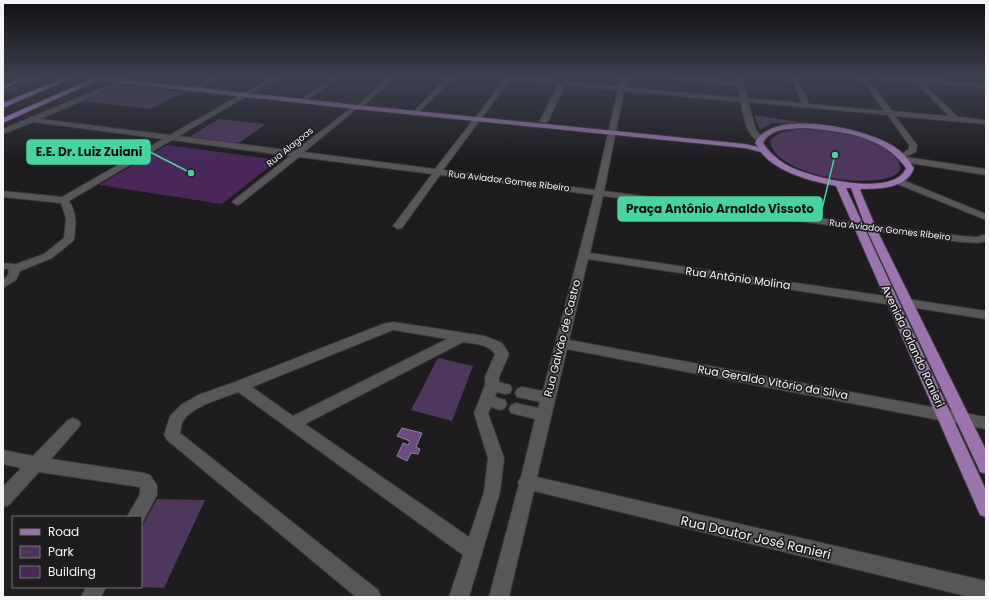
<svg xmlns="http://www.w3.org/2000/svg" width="989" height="600" font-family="Poppins,sans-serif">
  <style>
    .green { fill: #4f375c }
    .water { fill: #6d4b7f; stroke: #967da2 }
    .building { fill: #492859 }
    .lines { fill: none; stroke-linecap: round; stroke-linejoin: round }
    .minor-casing { stroke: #383639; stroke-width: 2 }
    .major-casing { stroke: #383639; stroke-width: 2 }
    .highway-casing { stroke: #383639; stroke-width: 2 }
    .minor { fill: #59565a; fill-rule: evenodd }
    .major { fill: #9a75ad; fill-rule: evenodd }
    .highway { fill: #c58ae4; fill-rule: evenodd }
    .labels { text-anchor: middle; stroke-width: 3.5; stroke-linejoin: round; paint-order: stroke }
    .far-street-label { font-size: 9px; fill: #f4f3f5; stroke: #1f1c20 }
    .street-label { font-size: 11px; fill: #f4f3f5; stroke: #1f1c20 }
    .near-street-label { font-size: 13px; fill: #f4f3f5; stroke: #1f1c20 }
    .leader { fill: none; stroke: #47d49e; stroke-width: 1.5 }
    .callout-dot { fill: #47d49e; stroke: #1f1c20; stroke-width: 1.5 }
    .callout { fill: #47d49e; stroke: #47d49e; stroke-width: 1.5 }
    .callout-label { font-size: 12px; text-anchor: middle; font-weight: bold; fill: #111 }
  </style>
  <rect width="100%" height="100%" fill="#1f1c20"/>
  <g class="green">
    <polygon points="34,78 43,78 3,95 3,91"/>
    <polygon points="121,85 185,92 150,109 83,101"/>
    <polygon points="754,115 793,121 799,122 798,124 772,123 760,130"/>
    <polygon points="219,119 266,124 236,145 187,138"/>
    <path d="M797 129C823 129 897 135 901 169 899 171 897 174 895 175 869 190 774 175 770 141 777 132 786 131 797 129Z"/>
    <polygon points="438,358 473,366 452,421 411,410"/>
    <polygon points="157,499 205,500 164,588 141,587 141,528"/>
  </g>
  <polygon class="water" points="402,428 422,433 416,447 420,449 418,454 411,453 407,461 397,456 403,443 408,445 410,441 397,436"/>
  <polygon class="building" points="167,145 278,160 222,204 99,185"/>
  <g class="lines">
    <defs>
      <g id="minor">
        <polygon points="210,78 218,78 199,88 194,87"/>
        <path d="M270 78H277L179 136 295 151 354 106 358 105 387 78H394L363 106 359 107 304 152 435 169 504 80 501 78H525L618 86 620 78H626L625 87 740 98 738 86 679 80 676 78H698L737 82V78H743L747 98 802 103 791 78H797L809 104 884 111 861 78H867L892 111 949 116 916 82 886 80 883 78H910L986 84V88L923 83 958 117 986 120V124L895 116 917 145 916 152 902 158 898 156 909 149V145L888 115 748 102 756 130 764 140 760 142C746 137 743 115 741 102L624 91 604 191 961 236 977 237 986 234V241L978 243 961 242 603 196 590 253 892 297 896 298 898 301 896 304 892 305 588 259 569 340 986 417V429L567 349 537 477 986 581V597H970L534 491 509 597H489L519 484 518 482 521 477 535 419 511 413 509 409 511 405 516 403 538 408 540 402 517 397 515 393 517 389 522 387 543 391 594 195 440 175 402 228 398 229 393 226 432 174 299 157 240 204 237 205 232 202 234 200 290 156 172 140 69 201C77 213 76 225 74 239L73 241 52 258 20 271 16 280 3 288V279C7 277 10 274 8 269H3V263L16 264 44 254 64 238 66 218 61 203 3 197V191L62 197 163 139 33 122 3 134V129L121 80 124 82 123 83 40 119 170 135ZM510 80 558 85 540 121 544 123 548 121 565 85 618 90 595 190 443 170 480 120Z"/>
        <polygon points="331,78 338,78 307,100 303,100 303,98"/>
        <polygon points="446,78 453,78 420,111 416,111 416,109"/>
        <polygon points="906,157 986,169 986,175 903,162 902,160"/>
        <polygon points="898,178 986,214 986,220 895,183 894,181 895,179"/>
        <polygon points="907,299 986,311 986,319 903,306 901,303 903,300"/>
        <path d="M393 322 485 336 502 343 509 354 499 377V382L510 385 512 389 510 393 505 394 497 392 495 397 505 400 507 404 505 408 500 410 491 407 488 413 504 458 500 492 469 597H449L463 555 238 392C223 398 189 407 182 423 181 426 181 430 180 433L378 590 381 597H356L167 440 164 435 170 416 181 405 198 395 235 382 383 324ZM393 330 447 339 293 416 252 387ZM463 342C474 344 489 344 495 354L485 377V385L474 413 488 458 484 492 469 537 305 424Z"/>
        <polygon points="73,418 78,420 81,424 78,428 51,459 144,473 150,475 157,485 157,495 142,523 141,523 141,517 127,517 140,494 140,487 39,472 9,505 3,507 3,487 21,468 3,464 3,450 33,456 68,420"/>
        <polygon points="86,587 106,587 101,597 81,597"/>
      </g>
      <path id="major" d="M89 78H109L356 105 745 144 758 147 755 143C772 107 867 129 893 146 902 151 908 159 914 168 907 189 878 189 860 189L861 192 876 228 986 450V474L980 472 978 467 866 228 851 188H846L986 490V517L980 515 836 186C813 182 775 172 761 152L745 148 356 109 92 80ZM804 128C840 131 883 135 906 168 894 199 806 177 785 164 776 158 769 152 763 143 770 128 790 129 804 128Z"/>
      <g id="highway">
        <polygon points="20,78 29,78 3,89 3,85"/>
        <polygon points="63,78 71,78 3,108 3,103"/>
        <polygon points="94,78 102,78 3,123 3,118"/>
      </g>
    </defs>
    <use href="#minor" class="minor-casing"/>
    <use href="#major" class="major-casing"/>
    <use href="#highway" class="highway-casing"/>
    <use href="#minor" class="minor"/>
    <use href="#major" class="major"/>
    <use href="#highway" class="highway"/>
  </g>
  <linearGradient id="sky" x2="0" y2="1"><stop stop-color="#110f12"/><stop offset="0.48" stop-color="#3c404e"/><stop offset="1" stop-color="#3c404e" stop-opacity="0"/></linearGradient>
  <rect width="989" height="162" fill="url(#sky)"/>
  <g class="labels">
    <g class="far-street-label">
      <text transform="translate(290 147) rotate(-39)" y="3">Rua Alagoas</text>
      <text transform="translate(509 181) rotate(7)" y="3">Rua Aviador Gomes Ribeiro</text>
      <text transform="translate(890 230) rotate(7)" y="3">Rua Aviador Gomes Ribeiro</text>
    </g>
    <g class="street-label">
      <text transform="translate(738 278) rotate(8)" y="4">Rua Antônio Molina</text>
      <text transform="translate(562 338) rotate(-76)" y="4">Rua Galvão de Castro</text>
      <text transform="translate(913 346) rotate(65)" y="4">Avenida Orlando Ranieri</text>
      <text transform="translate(773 382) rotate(10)" y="4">Rua Geraldo Vitório da Silva</text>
    </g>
    <g class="near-street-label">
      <text transform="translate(756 537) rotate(13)" y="5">Rua Doutor José Ranieri</text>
    </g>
  </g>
  <path class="leader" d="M191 173L150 152M835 155L822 209"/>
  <g class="callout-dot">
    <circle cx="191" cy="173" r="4"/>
    <circle cx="835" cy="155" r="4"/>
  </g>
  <g class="callout">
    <rect x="27" y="140" width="123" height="24" rx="4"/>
    <rect x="618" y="197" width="204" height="24" rx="4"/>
  </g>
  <g class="callout-label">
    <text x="89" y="156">E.E. Dr. Luiz Zuiani</text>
    <text x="720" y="213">Praça Antônio Arnaldo Vissoto</text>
  </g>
  <rect width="989" height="600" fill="none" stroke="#f4f3f5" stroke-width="8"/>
  <rect x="12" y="516" width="130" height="72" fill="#1f1c20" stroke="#747275"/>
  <rect x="20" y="529" width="20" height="6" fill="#9a75ad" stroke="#747275"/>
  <text x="48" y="536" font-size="12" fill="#f4f3f5">Road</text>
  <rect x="20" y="546" width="20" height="12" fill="#4f375c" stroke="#747275"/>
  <text x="48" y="556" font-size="12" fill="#f4f3f5">Park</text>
  <rect x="20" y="566" width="20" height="12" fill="#492859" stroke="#747275"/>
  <text x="48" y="576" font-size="12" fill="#f4f3f5">Building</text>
</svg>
